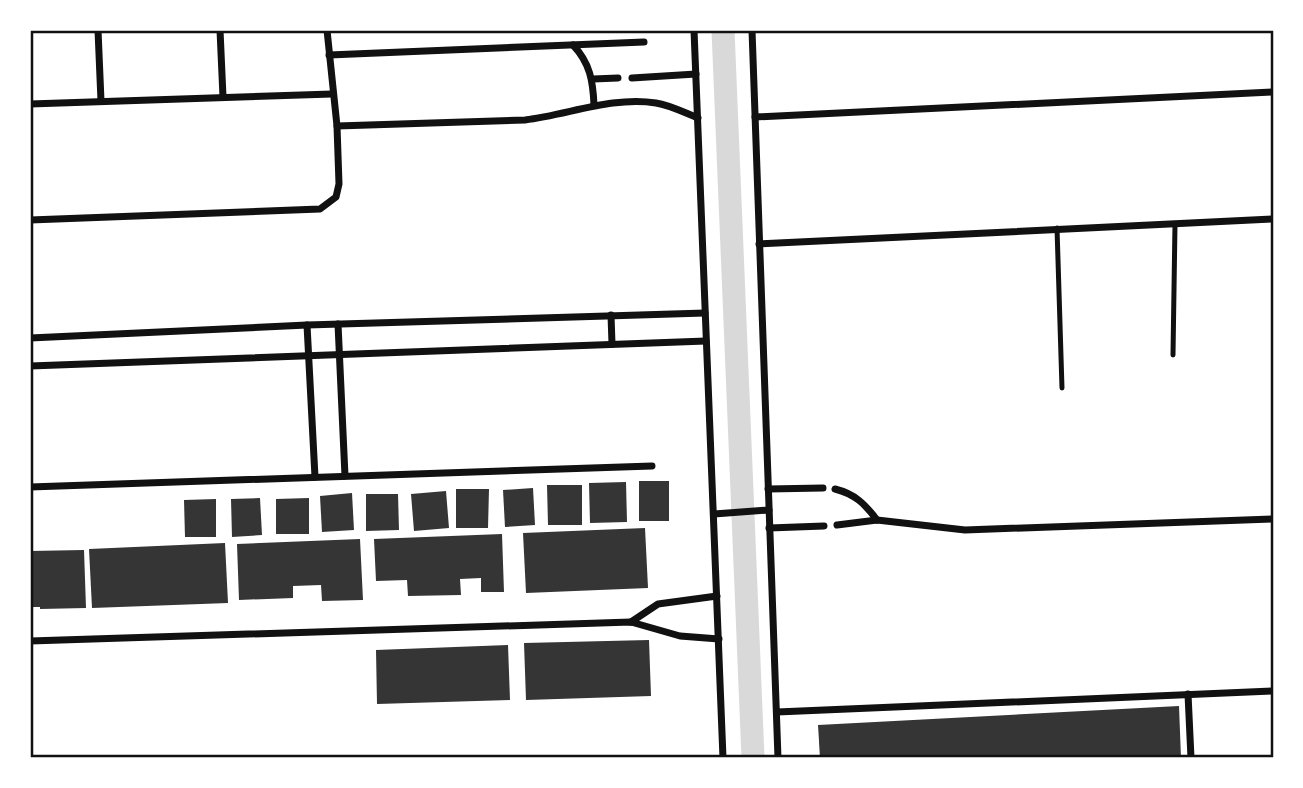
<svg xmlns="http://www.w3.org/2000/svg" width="1303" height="788" font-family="Ubuntu,sans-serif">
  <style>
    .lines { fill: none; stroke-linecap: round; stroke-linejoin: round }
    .canal { stroke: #d9d9d9; stroke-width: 23 }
    .building { fill: #353535 }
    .service { stroke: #111; stroke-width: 5 }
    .minor { stroke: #111; stroke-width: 7 }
    .neatline { fill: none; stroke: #111; stroke-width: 2.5 }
  </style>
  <rect width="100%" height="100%" fill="#fff"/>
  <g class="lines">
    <polyline class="canal" points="723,30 753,758"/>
  </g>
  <g class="building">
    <rect x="639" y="481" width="30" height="40"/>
    <polygon points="626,482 627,522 590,523 589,483"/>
    <polygon points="547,485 582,485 582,525 548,525"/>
    <polygon points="533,488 535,525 505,527 503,490"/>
    <polygon points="456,489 489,489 488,528 456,528"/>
    <polygon points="446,491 449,528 414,531 411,494"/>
    <polygon points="352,493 354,530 322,532 320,496"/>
    <polygon points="366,494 398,494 399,530 366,531"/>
    <polygon points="260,498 262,535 232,537 231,499"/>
    <polygon points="309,498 309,534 276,534 276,499"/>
    <polygon points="216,499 216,537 185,537 184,500"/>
    <polygon points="645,528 648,588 526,593 523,533"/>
    <polygon points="502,534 504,592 481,592 481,578 460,579 461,595 408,596 407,580 376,581 374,539"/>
    <polygon points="360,539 363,600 322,601 321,585 293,586 293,598 239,600 237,544"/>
    <polygon points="225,543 228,603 92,608 89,549"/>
    <polygon points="84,550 86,608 40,609 40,607 30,607 30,551"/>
    <polygon points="649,640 651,696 526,700 524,643"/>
    <polygon points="508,645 510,700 377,704 376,650"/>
    <polygon points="1179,706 1181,758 820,758 818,725"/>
  </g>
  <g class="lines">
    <g class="service">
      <polyline points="1057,228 1062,388"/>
      <polyline points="1173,355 1175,224"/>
    </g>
    <g class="minor">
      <polyline points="98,30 101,101"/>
      <polyline points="220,30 223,97"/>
      <polyline points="694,30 723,758"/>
      <polyline points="752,30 778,758"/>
      <path d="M573 45C590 63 593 81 594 105"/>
      <polyline points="329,55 644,42"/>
      <polyline points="632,78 696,74"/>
      <polyline points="593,79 618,78"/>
      <polyline points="30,104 332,94"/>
      <polyline points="755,117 1273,92"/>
      <path d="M337 126 525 120C568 115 612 96 656 103 670 105 685 113 698 118"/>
      <polyline points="30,220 320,209 336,197 339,184 337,126 327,30"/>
      <polyline points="759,244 1273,219"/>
      <polyline points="611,315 612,344"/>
      <polyline points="338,324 345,476"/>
      <polyline points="307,325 315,477"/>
      <polyline points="30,338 307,325 705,313"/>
      <polyline points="30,366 706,341"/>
      <polyline points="30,487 652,466"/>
      <polyline points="768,489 823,488"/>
      <path d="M835 489C855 494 865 504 877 520"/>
      <polyline points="714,514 769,510"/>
      <polyline points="837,525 877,520 965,530 1273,519"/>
      <polyline points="769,528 824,526"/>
      <polyline points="631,622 658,604 717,596"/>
      <polyline points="30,641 631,622 680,636 719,639"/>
      <polyline points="1188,694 1191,758"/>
      <polyline points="777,712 1273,691"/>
    </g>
  </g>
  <rect width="1303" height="788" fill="none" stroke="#ffffff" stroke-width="63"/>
  <rect x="32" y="32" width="1240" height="724" class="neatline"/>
</svg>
